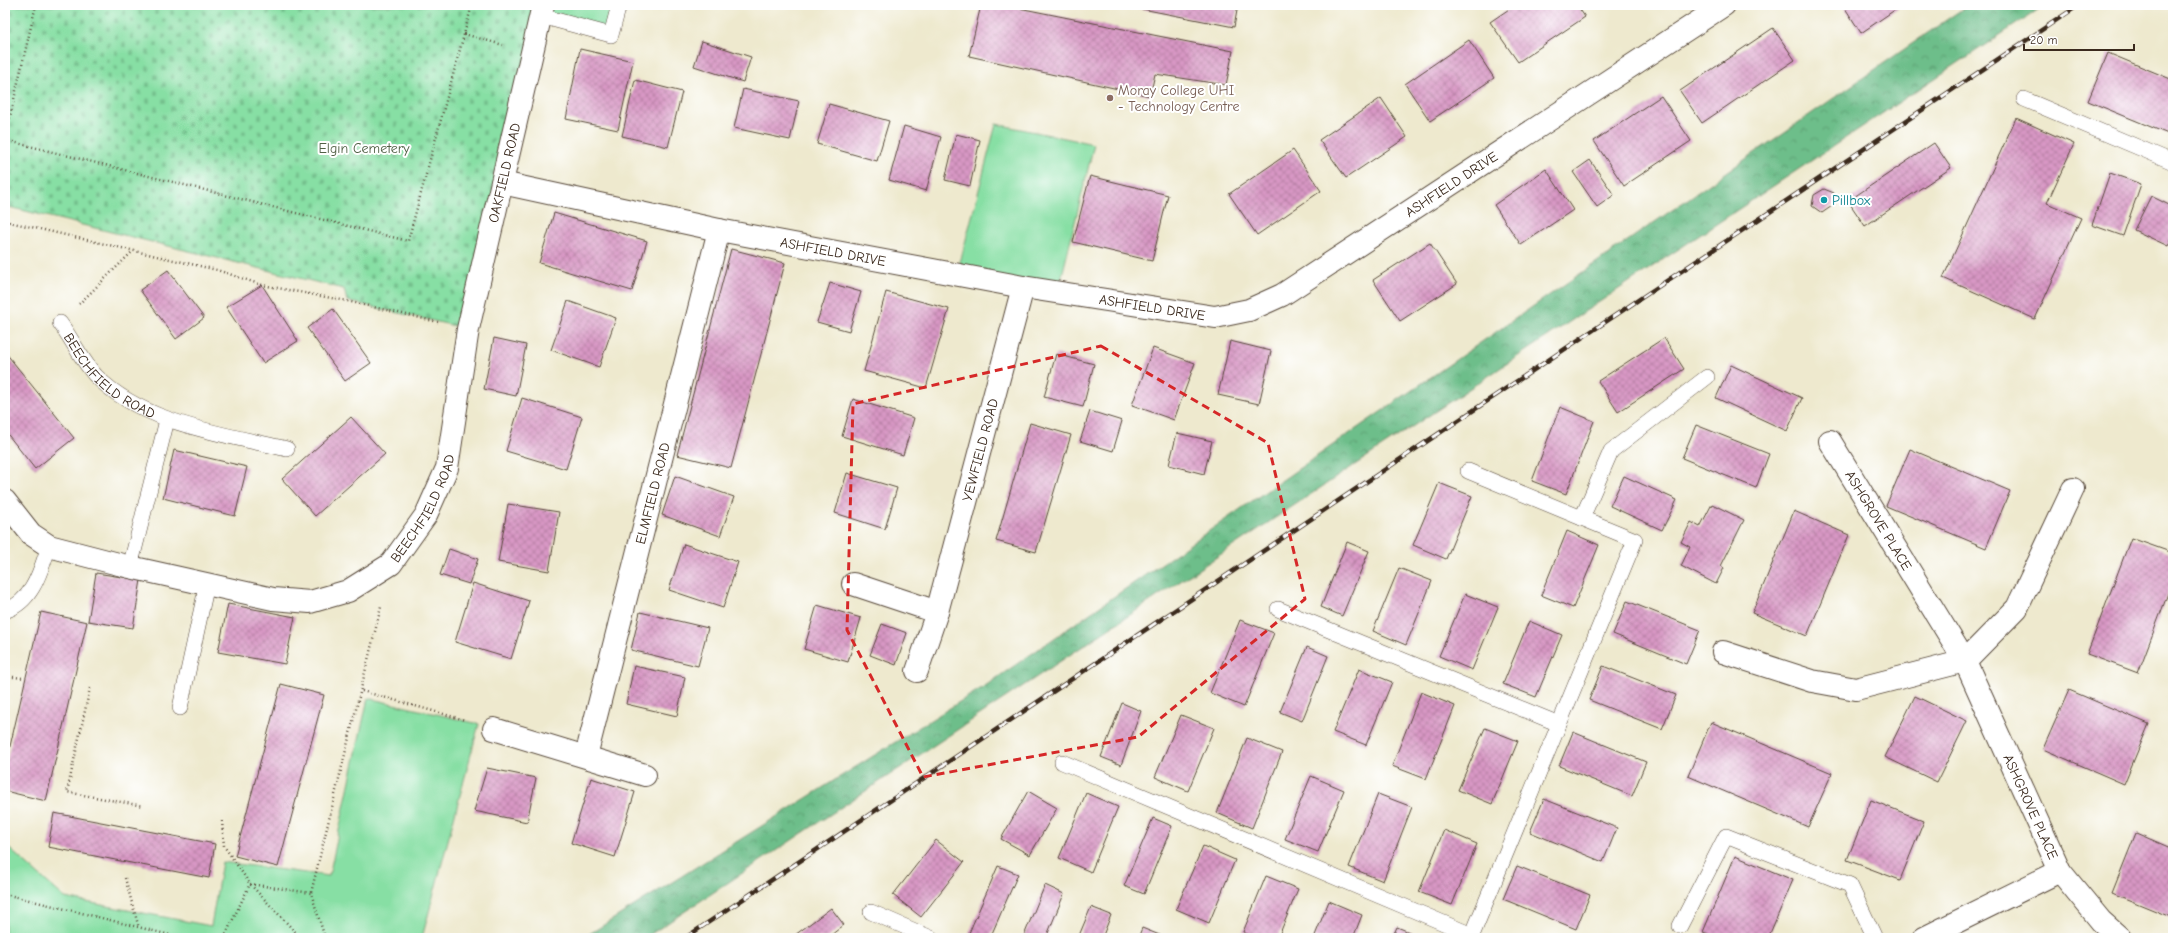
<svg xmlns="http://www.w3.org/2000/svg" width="2178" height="943" font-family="'Comic Neue',sans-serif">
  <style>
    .green { fill: #87dfa4; stroke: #618461 }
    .forest { fill: url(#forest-crowns); stroke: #547454 }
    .cemetery { fill: url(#cemetery-stones); stroke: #618461 }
    .building { fill: url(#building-cross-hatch) }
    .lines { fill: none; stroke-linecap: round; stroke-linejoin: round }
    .lane-casing { stroke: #564738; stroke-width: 16 }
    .street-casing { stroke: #564738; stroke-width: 24 }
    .path { stroke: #564738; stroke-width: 2.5; stroke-dasharray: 1 3; stroke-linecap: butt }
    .lane { stroke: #fff; stroke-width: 15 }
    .street { stroke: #fff; stroke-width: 22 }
    .rail-casing { stroke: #3b2a1e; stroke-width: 4.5 }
    .rail { stroke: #fff; stroke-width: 3; stroke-dasharray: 9; stroke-linecap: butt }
    .marked { fill: none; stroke: #d62828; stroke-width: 3; stroke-dasharray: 8 5; stroke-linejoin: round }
    .education-dot { fill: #8d6e63; stroke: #fff; stroke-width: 1.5 }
    .culture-dot { fill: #0f9aa8; stroke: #fff; stroke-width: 1.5 }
    .labels { text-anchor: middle; stroke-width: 4; stroke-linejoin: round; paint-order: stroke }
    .education-label { font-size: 14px; fill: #785e54; stroke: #fff; text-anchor: start }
    .park-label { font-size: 14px; fill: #526046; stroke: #fff }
    .street-label { font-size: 14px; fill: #3b2a1e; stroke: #fff }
    .culture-label { font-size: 14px; fill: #0d838f; stroke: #fff; text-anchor: start }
  </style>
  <defs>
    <pattern id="forest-crowns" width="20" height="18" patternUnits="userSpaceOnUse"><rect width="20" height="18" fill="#6dbe8a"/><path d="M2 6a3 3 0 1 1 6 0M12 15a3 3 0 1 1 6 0" fill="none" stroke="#5b9b70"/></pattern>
    <pattern id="cemetery-stones" width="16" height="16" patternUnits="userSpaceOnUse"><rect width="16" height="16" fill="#87dfa4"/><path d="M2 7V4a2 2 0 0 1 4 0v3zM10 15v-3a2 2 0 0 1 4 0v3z" fill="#75c08d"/></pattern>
    <pattern id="building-cross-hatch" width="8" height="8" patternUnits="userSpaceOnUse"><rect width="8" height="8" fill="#d897c5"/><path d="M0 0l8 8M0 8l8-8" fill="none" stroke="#b07b9f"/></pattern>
  </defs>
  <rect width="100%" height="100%" fill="#fff"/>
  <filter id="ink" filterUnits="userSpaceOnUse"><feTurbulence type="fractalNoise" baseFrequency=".025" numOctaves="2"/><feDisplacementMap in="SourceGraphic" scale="8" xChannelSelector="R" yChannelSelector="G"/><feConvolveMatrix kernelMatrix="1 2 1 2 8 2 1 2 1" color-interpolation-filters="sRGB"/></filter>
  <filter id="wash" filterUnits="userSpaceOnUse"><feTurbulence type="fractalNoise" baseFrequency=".012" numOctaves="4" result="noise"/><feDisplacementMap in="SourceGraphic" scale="16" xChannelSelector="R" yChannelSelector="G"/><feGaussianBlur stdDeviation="0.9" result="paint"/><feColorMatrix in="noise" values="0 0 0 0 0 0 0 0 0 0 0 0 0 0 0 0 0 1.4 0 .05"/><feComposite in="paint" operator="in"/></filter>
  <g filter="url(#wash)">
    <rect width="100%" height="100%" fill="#eee9ce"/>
    <g class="green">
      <polygon points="543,5 619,5 611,35 541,16"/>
      <polygon points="996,124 1094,144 1058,292 957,274"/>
      <polygon points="368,698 479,724 422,938 5,938 5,845 65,898 211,926 222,862 329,876"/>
    </g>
    <polygon class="forest" points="1968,5 2045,5 645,938 583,938 988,684"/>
    <polygon class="cemetery" points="5,5 545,5 468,329 347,301 344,289 5,206"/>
    <g id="blocks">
      <g class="building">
        <polygon points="981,5 1004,5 1233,51 1226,85 1155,74 1150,96 969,56"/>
        <polygon points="1122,5 1238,5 1234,27"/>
        <polygon points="1515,5 1577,5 1585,17 1518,62 1490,22"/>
        <polygon points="1843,5 1902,5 1861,33"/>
        <polygon points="1773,28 1795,60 1702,123 1680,91"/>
        <polygon points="1469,40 1494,78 1430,121 1405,84"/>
        <polygon points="702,41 751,57 743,82 694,66"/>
        <polygon points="580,49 633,61 618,130 566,119"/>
        <polygon points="2108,53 2173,80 2173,136 2088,101"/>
        <polygon points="635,80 682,92 668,147 622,136"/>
        <polygon points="743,89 799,101 790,140 734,128"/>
        <polygon points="1661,96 1691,141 1624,186 1594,141"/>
        <polygon points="1381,98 1407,137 1346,178 1319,140"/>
        <polygon points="829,104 889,121 877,161 817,144"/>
        <polygon points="2016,118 2074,144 2047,203 2081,218 2035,319 1943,278"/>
        <polygon points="904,126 941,137 926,191 889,180"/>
        <polygon points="956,134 980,140 970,186 945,180"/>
        <polygon points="1934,143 1951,168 1865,226 1848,201"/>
        <polygon points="1293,150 1321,191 1257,235 1229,194"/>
        <polygon points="1590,160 1614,195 1597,207 1573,172"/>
        <polygon points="1546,169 1573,210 1521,245 1494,205"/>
        <polygon points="2110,173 2141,184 2123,236 2092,225"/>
        <polygon points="1090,176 1168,195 1152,261 1073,242"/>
        <polygon points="1824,189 1834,193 1835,204 1822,213 1812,206 1814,195"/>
        <polygon points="2151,196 2173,207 2173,236 2168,246 2134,230"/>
        <polygon points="554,213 647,241 632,291 539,263"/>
        <polygon points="1430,243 1457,284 1400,321 1373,280"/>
        <polygon points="731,249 785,263 731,468 677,455"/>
        <polygon points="168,270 204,318 176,339 140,290"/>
        <polygon points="830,283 861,292 849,331 817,322"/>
        <polygon points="262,285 298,341 263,363 226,307"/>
        <polygon points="886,292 949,309 926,388 864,371"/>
        <polygon points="568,301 616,318 599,367 551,350"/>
        <polygon points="333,309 371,363 345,381 307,328"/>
        <polygon points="494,338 526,345 516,396 484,389"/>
        <polygon points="1664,338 1684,369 1618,412 1598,381"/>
        <polygon points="1230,341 1271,351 1259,404 1218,395"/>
        <polygon points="1153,348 1195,363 1174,420 1132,405"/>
        <polygon points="5,352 74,438 35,469 5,431"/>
        <polygon points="1056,354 1094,364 1083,407 1044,397"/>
        <polygon points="1731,365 1802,398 1787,431 1716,398"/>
        <polygon points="522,398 582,417 566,469 506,451"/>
        <polygon points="853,399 914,418 903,455 842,436"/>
        <polygon points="1560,407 1594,421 1566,494 1532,481"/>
        <polygon points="1090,411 1122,421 1113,451 1080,441"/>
        <polygon points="351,417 385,454 315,516 282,479"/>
        <polygon points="1030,423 1071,435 1036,552 996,541"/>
        <polygon points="1696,425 1769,454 1756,488 1682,458"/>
        <polygon points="1177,433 1212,441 1204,474 1169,465"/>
        <polygon points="1910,449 2010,491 1986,548 1886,506"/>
        <polygon points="174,450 247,467 235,516 163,498"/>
        <polygon points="847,473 897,488 885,529 835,513"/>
        <polygon points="675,476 734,497 720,536 662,515"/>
        <polygon points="1624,476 1677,500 1662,530 1610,506"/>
        <polygon points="1439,483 1472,496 1446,559 1413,545"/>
        <polygon points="508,504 559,512 549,571 498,562"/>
        <polygon points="1712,504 1744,520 1721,566 1724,568 1716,584 1681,566 1690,547 1681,542 1691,522 1700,527"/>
        <polygon points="1794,511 1849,535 1807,636 1752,613"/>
        <polygon points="1567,531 1599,545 1573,608 1541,595"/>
        <polygon points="2131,538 2173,553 2173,580 2138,673 2087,654"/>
        <polygon points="1347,542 1369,551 1342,616 1321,607"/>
        <polygon points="684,544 738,562 723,608 669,590"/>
        <polygon points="449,549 478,559 469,584 440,575"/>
        <polygon points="1399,568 1432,581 1406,645 1373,631"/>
        <polygon points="96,573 141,580 133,628 88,621"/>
        <polygon points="473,583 529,601 511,659 455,642"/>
        <polygon points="1465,594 1498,607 1472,670 1439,656"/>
        <polygon points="1627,601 1700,630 1686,664 1613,634"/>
        <polygon points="228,604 295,617 285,664 218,652"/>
        <polygon points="817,605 861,618 848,662 804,649"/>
        <polygon points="41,612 87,622 46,801 5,791 5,768"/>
        <polygon points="640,612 708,628 698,666 631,650"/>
        <polygon points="1240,620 1274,633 1244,707 1210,693"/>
        <polygon points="1529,621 1562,635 1536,697 1503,684"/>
        <polygon points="882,624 907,633 896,665 870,655"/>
        <polygon points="1307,647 1328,656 1302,721 1280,712"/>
        <polygon points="634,666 685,677 677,716 626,704"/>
        <polygon points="1603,666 1676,695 1662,729 1589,700"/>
        <polygon points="1359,669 1392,682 1366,745 1333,732"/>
        <polygon points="281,684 324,695 278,867 235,856"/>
        <polygon points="2069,690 2149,724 2124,784 2043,749"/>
        <polygon points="1421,692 1455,706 1426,779 1392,766"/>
        <polygon points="1915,696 1967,721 1937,782 1885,757"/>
        <polygon points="1122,703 1141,711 1121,765 1101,757"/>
        <polygon points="1181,715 1214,728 1188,791 1155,777"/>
        <polygon points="1711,722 1832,773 1808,827 1688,776"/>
        <polygon points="1485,728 1518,741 1492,804 1458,790"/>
        <polygon points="1573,732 1646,762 1632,796 1559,766"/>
        <polygon points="1247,738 1282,752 1252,828 1217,813"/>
        <polygon points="487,768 536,778 527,822 474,811"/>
        <polygon points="1311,776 1344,790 1318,852 1285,839"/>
        <polygon points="591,778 635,792 615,857 571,843"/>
        <polygon points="1028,791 1057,808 1030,855 1001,839"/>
        <polygon points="1086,793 1118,807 1091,872 1059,858"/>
        <polygon points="1378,794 1412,807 1383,881 1349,867"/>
        <polygon points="1544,799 1617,828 1603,862 1530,832"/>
        <polygon points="1871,800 1924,821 1900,880 1847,860"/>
        <polygon points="54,813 215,844 209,878 48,847"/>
        <polygon points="1153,818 1172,826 1144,894 1124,886"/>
        <polygon points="1444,830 1477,844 1452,905 1419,892"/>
        <polygon points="2136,833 2173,849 2173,918 2112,893"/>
        <polygon points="936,840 964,862 921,917 893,895"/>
        <polygon points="1203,846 1235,860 1209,923 1176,909"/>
        <polygon points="1735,856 1793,880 1768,938 1718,938 1703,932"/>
        <polygon points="998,866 1018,874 990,938 980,938 969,933"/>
        <polygon points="1517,866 1590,895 1576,929 1503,899"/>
        <polygon points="1266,876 1298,889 1278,938 1257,938 1243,932"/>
        <polygon points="1045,885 1064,894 1046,938 1023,938"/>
        <polygon points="1329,901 1362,915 1353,938 1314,938"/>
        <polygon points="1091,907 1111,915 1102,938 1078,938"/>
        <polygon points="831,908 844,925 827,938 791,938"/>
        <polygon points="1397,927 1424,938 1392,938"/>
        <polygon points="1142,928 1162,936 1161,938 1138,938"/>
      </g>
    </g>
  </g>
  <g filter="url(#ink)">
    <use href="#blocks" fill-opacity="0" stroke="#564738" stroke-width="1"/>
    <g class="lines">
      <defs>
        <g id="lane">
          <polyline points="541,16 611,35 619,5"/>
          <polyline points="2024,99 2173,162"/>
          <path id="s1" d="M60 323C72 339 82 361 96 376 143 424 224 434 287 449"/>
          <polyline points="1468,471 1635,540 1471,938"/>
          <polyline points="1582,518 1611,451 1707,377"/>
          <polyline points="130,567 167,420"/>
          <polyline points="1278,609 1559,724"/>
          <path d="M5 611C33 601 40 572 49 546"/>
          <polyline points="180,708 207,584"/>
          <polyline points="1062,762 1472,935"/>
          <polyline points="871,912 931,938"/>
          <polyline points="1680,926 1726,836 1850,885 1875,938"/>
        </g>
        <g id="street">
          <path id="s2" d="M502 183 719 230 1023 287 1215 317 1249 310 1282 295 1724 5"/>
          <path id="s3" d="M1830 441 1965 661 2060 871 2101 921 2120 938"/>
          <path id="s4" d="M5 501 31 534 49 546 130 567 273 599 310 602 348 591 391 564 426 515 447 468 468 329 543 5"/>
          <polyline points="853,584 937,612"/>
          <polyline points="1723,652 1812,681 1856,689 1965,661 2017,608 2073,489"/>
          <path id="s5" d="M917 671 937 612 1023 287"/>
          <polyline points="494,729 645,775"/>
          <path id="s6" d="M586 756 719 230"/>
          <polyline points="1924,938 2060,871"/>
        </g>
      </defs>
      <use href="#lane" class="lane-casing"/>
      <use href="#street" class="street-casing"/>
      <g class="path">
        <polyline points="464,34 503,45"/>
        <polyline points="5,138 36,5"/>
        <polyline points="5,140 408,241 472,5"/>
        <polyline points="5,221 217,270 262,285 347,301 438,322"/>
        <polyline points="79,304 133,251"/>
        <polyline points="5,676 23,678"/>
        <polyline points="90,688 67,792 143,806"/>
        <polyline points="362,691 465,720"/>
        <polyline points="222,821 224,846 250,884 301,938"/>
        <polyline points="125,878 139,928"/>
        <polyline points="5,894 182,938"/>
        <polyline points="224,938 250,884 311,893"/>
        <polyline points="325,938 311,893 381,607"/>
      </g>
      <use href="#lane" class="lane"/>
      <use href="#street" class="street"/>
      <defs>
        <polyline id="rail" points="685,938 2079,5"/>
      </defs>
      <use href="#rail" class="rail-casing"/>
      <use href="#rail" class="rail"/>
    </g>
  </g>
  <path class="marked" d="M1101 346 1268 443 1305 599 1138 737 923 777 847 630 853 404Z"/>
  <circle class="education-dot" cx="1110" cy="98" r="4"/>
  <circle class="culture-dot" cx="1824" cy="200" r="4"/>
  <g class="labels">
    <g class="education-label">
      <text x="1118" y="95">Moray College UHI<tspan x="1118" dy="16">- Technology Centre</tspan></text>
    </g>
    <g class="park-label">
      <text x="364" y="153">Elgin Cemetery</text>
    </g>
    <g class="street-label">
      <text dy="5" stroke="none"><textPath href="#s4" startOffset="834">OAKFIELD ROAD</textPath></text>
      <text dy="5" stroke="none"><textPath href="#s2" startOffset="999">ASHFIELD DRIVE</textPath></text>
      <text dy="5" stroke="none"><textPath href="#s2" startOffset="338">ASHFIELD DRIVE</textPath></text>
      <text dy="5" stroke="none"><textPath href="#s2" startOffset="662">ASHFIELD DRIVE</textPath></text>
      <text dy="5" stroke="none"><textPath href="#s1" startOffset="74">BEECHFIELD ROAD</textPath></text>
      <text dy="5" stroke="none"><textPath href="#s5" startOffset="230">YEWFIELD ROAD</textPath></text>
      <text dy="5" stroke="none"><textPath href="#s6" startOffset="271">ELMFIELD ROAD</textPath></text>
      <text dy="5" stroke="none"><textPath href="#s4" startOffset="486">BEECHFIELD ROAD</textPath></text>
      <text dy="5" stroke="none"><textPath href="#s3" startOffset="93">ASHGROVE PLACE</textPath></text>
      <text dy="5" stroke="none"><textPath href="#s3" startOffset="418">ASHGROVE PLACE</textPath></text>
    </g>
    <g class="culture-label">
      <text x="1832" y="205">Pillbox</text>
    </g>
  </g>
  <rect width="2178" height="943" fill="none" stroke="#fff" stroke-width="20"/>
  <path d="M2024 44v6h110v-6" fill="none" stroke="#3b2a1e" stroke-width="2"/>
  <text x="2030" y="44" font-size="12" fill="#3b2a1e" stroke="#ffffff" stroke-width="3" paint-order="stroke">20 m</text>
</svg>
